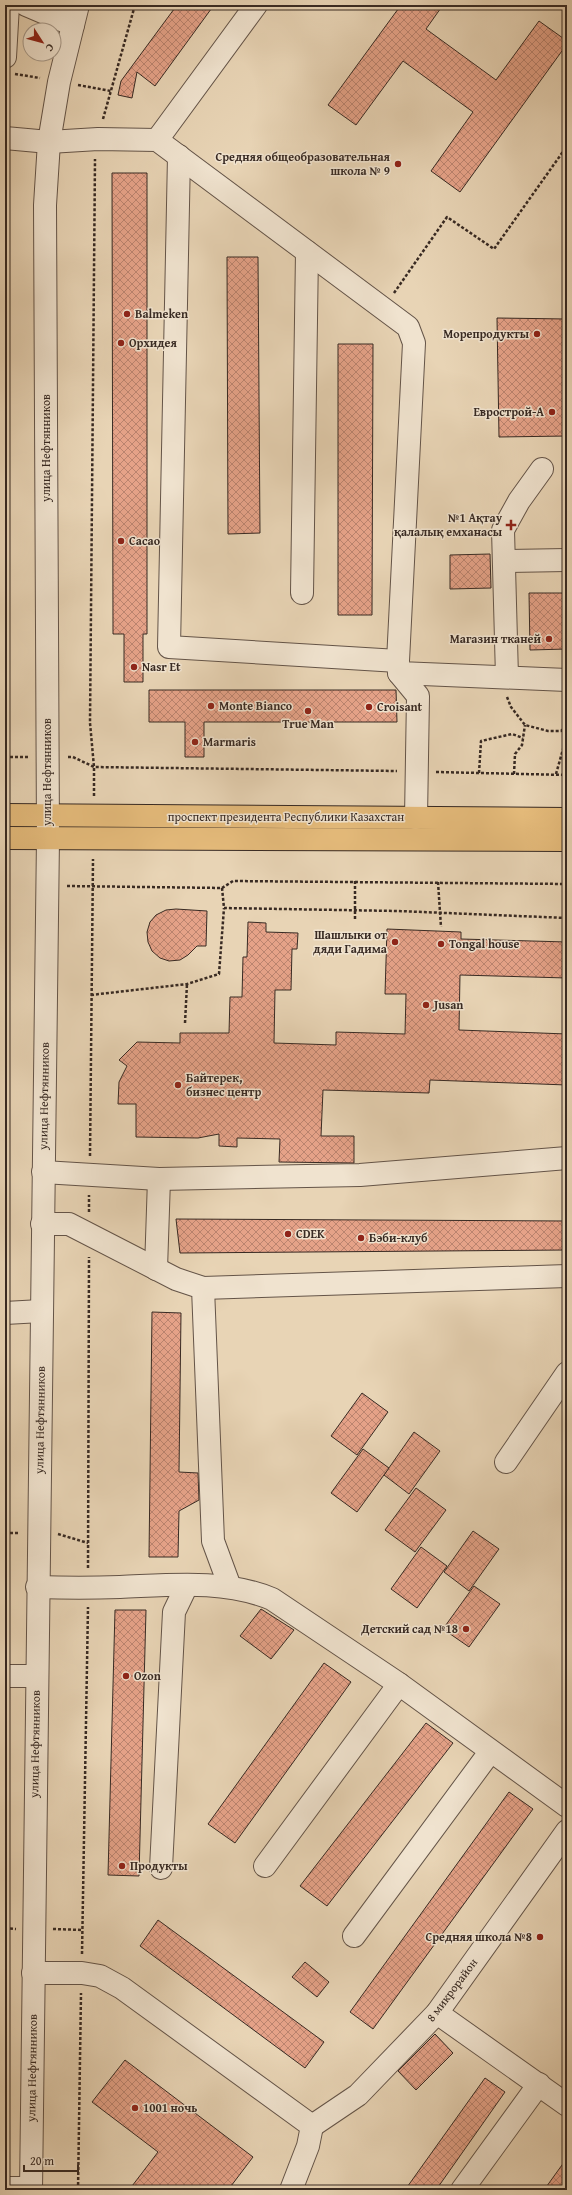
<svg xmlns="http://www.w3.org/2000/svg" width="572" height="2195" font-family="'Gentium Book Plus',serif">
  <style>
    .building { fill: url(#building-cross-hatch); stroke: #382a23 }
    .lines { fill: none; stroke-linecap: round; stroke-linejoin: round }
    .minor-casing { stroke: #645448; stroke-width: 24 }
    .major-casing { stroke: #382a23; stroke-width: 24 }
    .path { stroke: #382a23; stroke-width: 2.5; stroke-dasharray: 3 2; stroke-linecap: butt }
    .minor { stroke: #f0e3cf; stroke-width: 22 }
    .major { stroke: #e4ba7a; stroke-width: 22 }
    .poi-dot { fill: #8f2418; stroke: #f0e3cf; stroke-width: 1.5 }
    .labels { text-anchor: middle; stroke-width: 3; stroke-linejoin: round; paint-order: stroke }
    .poi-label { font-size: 12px; font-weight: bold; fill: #382a23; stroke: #f0e3cf; text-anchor: start }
    .street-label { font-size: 12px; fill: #382a23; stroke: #f0e3cf }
  </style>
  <defs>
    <pattern id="building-cross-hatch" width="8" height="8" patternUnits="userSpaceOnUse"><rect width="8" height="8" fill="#e5a288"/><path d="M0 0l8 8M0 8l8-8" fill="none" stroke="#bb846f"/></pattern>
  </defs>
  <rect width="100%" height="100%" fill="#e8d4b5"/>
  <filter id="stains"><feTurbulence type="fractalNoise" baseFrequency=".005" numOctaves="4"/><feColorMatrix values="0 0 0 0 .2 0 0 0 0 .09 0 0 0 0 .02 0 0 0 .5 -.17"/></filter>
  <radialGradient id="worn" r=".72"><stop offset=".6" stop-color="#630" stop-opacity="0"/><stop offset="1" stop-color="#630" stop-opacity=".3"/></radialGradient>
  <g class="building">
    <polygon points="177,5 214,5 155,86 137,72 132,98 118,95 121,81"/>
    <polygon points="401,5 443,5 426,29 496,80 539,21 567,41 567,44 460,192 431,171 473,112 403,61 356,125 328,105"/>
    <polygon points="112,173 147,173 147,634 143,634 143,682 124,682 124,634 113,634"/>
    <polygon points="227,257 258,257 260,533 228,534"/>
    <polygon points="497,318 567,319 567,436 499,437"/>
    <polygon points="338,344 373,344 372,615 338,615"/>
    <polygon points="490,554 491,588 450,589 450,555"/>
    <polygon points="529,593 567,593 567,649 530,650"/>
    <polygon points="149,690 396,690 397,722 204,722 204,757 185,757 185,722 149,722"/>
    <polygon points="176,909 207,911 206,946 197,946 188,955 180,960 169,961 160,958 152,951 148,942 147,932 150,922 156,915 166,910"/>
    <polygon points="248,922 266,923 266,932 298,933 297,949 292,949 291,990 275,990 274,1043 336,1045 336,1032 405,1034 406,994 385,994 387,929 461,932 461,939 567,942 567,978 460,975 459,1030 567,1034 567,1085 430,1080 429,1093 323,1090 321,1136 354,1136 354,1163 279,1162 280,1139 237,1138 237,1147 219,1146 219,1134 198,1138 136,1137 136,1104 118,1104 119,1082 127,1066 119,1060 137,1042 180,1043 180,1033 229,1033 230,997 242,997 243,957 247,957"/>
    <polygon points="176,1219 567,1221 567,1250 180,1253"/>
    <polygon points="152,1312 181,1313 179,1472 198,1473 199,1500 179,1511 178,1557 149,1557"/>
    <polygon points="362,1393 388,1412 357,1455 331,1436"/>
    <polygon points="414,1432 440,1451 409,1494 384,1475"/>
    <polygon points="363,1449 389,1468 357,1512 331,1493"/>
    <polygon points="416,1488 446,1510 415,1552 385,1530"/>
    <polygon points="473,1531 499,1549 469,1591 444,1572"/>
    <polygon points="421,1547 447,1566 417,1608 391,1589"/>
    <polygon points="474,1586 500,1604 469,1647 443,1629"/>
    <polygon points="261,1609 294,1630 271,1659 240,1636"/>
    <polygon points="115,1610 146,1610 139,1876 108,1875"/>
    <polygon points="324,1663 351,1682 235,1843 208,1824"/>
    <polygon points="426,1723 453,1743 327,1906 300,1886"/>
    <polygon points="509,1792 533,1809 373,2029 350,2012"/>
    <polygon points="158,1920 324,2042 305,2068 140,1946"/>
    <polygon points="305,1962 329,1982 317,1997 292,1977"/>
    <polygon points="435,2034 453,2053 416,2090 398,2071"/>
    <polygon points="125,2060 253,2157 228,2190 129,2190 158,2152 92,2102"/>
    <polygon points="485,2078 505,2092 436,2190 405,2190"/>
    <polygon points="567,2158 567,2190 544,2190"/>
  </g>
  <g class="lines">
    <defs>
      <g id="minor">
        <polyline points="26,5 73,25"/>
        <polyline points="5,57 8,5"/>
        <polyline points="5,138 49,142 98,139 157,140 408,327 414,343 398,661 399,673 567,680"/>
        <polyline points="157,140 256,5"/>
        <polyline points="179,156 169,647 398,661"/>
        <polyline points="504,561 567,560"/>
        <polyline points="302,593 307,252"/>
        <polyline points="399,673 418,696 416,818"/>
        <polyline points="507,677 503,530 519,501 542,469"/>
        <polyline points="43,1172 159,1179 360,1175 567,1158"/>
        <polyline points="42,1224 69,1224 176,1279 203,1288 213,1541 230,1587"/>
        <polyline points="156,1269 159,1179"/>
        <polyline points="203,1288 567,1276"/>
        <polyline points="5,1313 41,1311"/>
        <polyline points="506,1462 567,1373"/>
        <path d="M37 1587C65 1588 93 1588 120 1587 171 1585 224 1579 272 1599L399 1684 567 1806"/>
        <polyline points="5,1676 36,1676"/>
        <polyline points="265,1866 399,1684"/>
        <polyline points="161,1868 174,1612 187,1585"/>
        <polyline points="354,1936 490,1752"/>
        <polyline points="33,1973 82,1973 100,1976 122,1988 312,2126 308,2146 291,2190"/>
        <polyline points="437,2013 567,2105"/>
        <polyline points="312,2126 358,2095 437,2013 567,1831"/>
        <polyline points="5,2188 31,2188"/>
        <polyline points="31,2190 48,838 45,205 49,142 59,82 78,5"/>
        <polyline points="462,2190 539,2084"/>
      </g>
      <g id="major">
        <polyline points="5,815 567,819"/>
        <polyline points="5,838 567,840"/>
      </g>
    </defs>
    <use href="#minor" class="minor-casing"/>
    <use href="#major" class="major-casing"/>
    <g class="path">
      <polyline points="15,74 40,78"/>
      <polyline points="78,85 111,91"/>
      <polyline points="103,119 135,5"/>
      <polyline points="394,293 447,217 494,249 567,146"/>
      <polyline points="507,697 511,707 525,725 548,731 561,731 567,726"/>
      <polyline points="5,757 29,757"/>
      <polyline points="68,757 73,757 94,767 397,771"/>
      <polyline points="436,772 567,775"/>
      <polyline points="479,773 481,741 512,734 523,738"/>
      <polyline points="514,774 515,754 522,745 525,725"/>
      <polyline points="556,774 567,735"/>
      <polyline points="94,796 94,767 90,723 95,159"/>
      <polyline points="355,881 355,921"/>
      <polyline points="438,882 441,927"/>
      <polyline points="67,886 222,888 233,881 567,884"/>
      <polyline points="222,888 224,908 398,911 567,918"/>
      <polyline points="91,995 187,984 219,974 224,908"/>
      <polyline points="185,1023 187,984"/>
      <polyline points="90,1156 93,859"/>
      <polyline points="89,1212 89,1195"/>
      <polyline points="5,1533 19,1533"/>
      <polyline points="58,1534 88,1543"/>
      <polyline points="88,1568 89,1257"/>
      <polyline points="5,1928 16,1929"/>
      <polyline points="53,1929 82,1930"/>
      <polyline points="82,1954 88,1607"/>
      <polyline points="78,2190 81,1993"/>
    </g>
    <use href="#minor" class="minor"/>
    <use href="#major" class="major"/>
  </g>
  <g class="poi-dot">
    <circle cx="398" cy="164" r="4"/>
    <circle cx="127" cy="314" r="4"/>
    <circle cx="537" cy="334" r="4"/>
    <circle cx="121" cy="343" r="4"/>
    <circle cx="552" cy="412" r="4"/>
    <path d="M509 519h4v4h4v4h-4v4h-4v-4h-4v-4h4z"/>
    <circle cx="121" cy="541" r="4"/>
    <circle cx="549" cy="639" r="4"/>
    <circle cx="134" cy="667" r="4"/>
    <circle cx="211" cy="706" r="4"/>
    <circle cx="369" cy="707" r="4"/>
    <circle cx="308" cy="711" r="4"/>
    <circle cx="195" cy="742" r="4"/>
    <circle cx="395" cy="942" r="4"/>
    <circle cx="441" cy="944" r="4"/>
    <circle cx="426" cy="1005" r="4"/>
    <circle cx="178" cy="1085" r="4"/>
    <circle cx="288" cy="1234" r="4"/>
    <circle cx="361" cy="1238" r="4"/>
    <circle cx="466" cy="1629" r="4"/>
    <circle cx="126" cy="1676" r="4"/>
    <circle cx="122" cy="1866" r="4"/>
    <circle cx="540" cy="1937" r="4"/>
    <circle cx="135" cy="2108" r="4"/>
  </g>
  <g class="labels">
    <g class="poi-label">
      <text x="390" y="161" text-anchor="end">Средняя общеобразовательная<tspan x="390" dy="14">школа № 9</tspan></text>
      <text x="135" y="318">Balmeken</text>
      <text x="529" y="338" text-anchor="end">Морепродукты</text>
      <text x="129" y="347">Орхидея</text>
      <text x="544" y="416" text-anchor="end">Еврострой-А</text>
      <text x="502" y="522" text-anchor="end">№1 Ақтау<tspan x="502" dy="14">қалалық емханасы</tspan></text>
      <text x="129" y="545">Cacao</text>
      <text x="541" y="643" text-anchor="end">Магазин тканей</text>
      <text x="142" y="671">Nasr Et</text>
      <text x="219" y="710">Monte Bianco</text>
      <text x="377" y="711">Croisant</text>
      <text x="308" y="728" text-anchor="middle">True Man</text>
      <text x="203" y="746">Marmaris</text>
      <text x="387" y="939" text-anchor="end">Шашлыки от<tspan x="387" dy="14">дяди Гадима</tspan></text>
      <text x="449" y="948">Tongal house</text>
      <text x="434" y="1009">Jusan</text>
      <text x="186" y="1082">Байтерек,<tspan x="186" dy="14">бизнес центр</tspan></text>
      <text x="296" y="1238">CDEK</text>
      <text x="369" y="1242">Бэби-клуб</text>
      <text x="458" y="1633" text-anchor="end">Детский сад №18</text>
      <text x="134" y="1680">Ozon</text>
      <text x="130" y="1870">Продукты</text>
      <text x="532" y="1941" text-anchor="end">Средняя школа №8</text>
      <text x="143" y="2112">1001 ночь</text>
    </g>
    <g class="street-label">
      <text transform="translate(46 448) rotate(-90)" y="4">улица Нефтянников</text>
      <text transform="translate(47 772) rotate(-90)" y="4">улица Нефтянников</text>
      <text x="286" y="821">проспект президента Республики Казахстан</text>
      <text transform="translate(44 1096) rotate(-89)" y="4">улица Нефтянников</text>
      <text transform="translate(40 1420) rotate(-89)" y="4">улица Нефтянников</text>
      <text transform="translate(35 1744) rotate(-89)" y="4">улица Нефтянников</text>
      <text transform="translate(452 1990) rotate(-53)" y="4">8 микрорайон</text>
      <text transform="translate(32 2068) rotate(-89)" y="4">улица Нефтянников</text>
    </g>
  </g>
  <rect width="572" height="2195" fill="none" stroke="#e8d4b5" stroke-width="20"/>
  <rect x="6" y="6" width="560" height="2183" fill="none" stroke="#382a23" stroke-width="2"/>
  <rect x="10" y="10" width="552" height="2175" fill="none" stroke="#382a23"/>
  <g transform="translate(42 42) rotate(126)"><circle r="19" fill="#f0e3cf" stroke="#a6998a"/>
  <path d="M0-3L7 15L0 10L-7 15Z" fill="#8f2418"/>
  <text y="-6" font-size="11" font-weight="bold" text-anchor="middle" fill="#382a23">С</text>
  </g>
  <path d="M24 2165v6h54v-6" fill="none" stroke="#382a23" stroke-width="2"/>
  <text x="30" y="2165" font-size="12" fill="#382a23" stroke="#f0e3cf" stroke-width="3" paint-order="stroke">20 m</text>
  <rect width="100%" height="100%" filter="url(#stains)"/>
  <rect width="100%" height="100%" fill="url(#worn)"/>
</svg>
